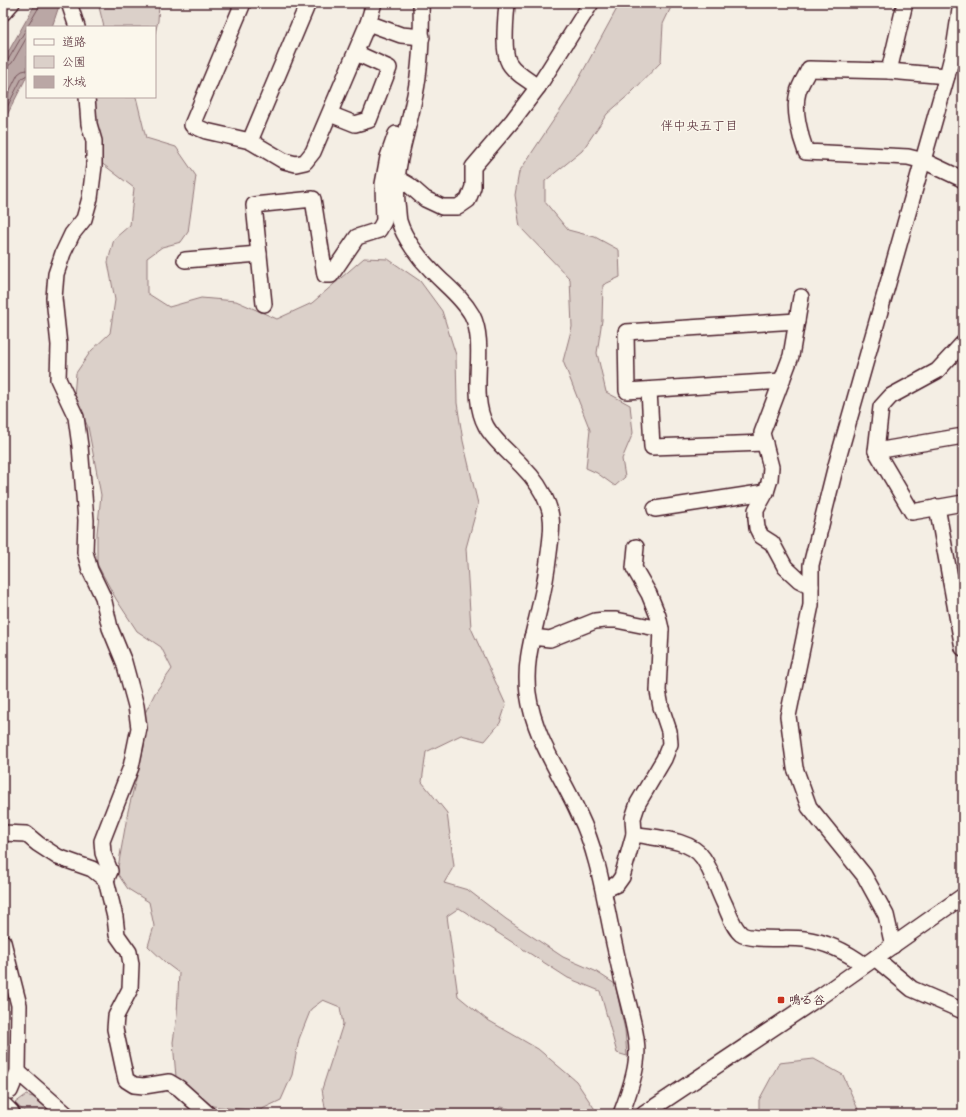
<svg xmlns="http://www.w3.org/2000/svg" width="966" height="1117" font-family="'Playpen Sans','Klee One',sans-serif">
  <style>
    .green { fill: #dbd0c9; stroke: #92787a }
    .water { fill: #baa7a5; stroke: #8d7174 }
    .lines { fill: none; stroke-linecap: round; stroke-linejoin: round }
    .shore { stroke: #77555c; stroke-width: 1 }
    .minor-casing { stroke: #4a1f2b; stroke-width: 18 }
    .highway-casing { stroke: #4a1f2b; stroke-width: 24 }
    .minor { stroke: #fbf7ec; stroke-width: 15 }
    .highway { stroke: #fbf7ec; stroke-width: 21 }
    .poi-dot { fill: #c8321e; stroke: #fbf7ec; stroke-width: 1.5 }
    .labels { text-anchor: middle; stroke-width: 3; stroke-linejoin: round; paint-order: stroke }
    .poi-label { font-size: 12px; font-weight: bold; fill: #4a1f2b; stroke: #fbf7ec; text-anchor: start }
    .neighbourhood-label { font-size: 13px; fill: #4a1f2b; stroke: #fbf7ec }
  </style>
  <rect width="100%" height="100%" fill="#f4eee4"/>
  <filter id="ink" filterUnits="userSpaceOnUse"><feTurbulence type="fractalNoise" baseFrequency=".025" numOctaves="2"/><feDisplacementMap in="SourceGraphic" scale="8" xChannelSelector="R" yChannelSelector="G"/><feConvolveMatrix kernelMatrix="1 2 1 2 8 2 1 2 1" color-interpolation-filters="sRGB"/></filter>
  <g filter="url(#ink)">
    <g class="green">
      <polygon points="98,3 159,3 158,21 155,33 155,27 104,27"/>
      <polygon points="620,3 673,3 663,24 661,62 632,92 607,114 582,151 545,181 545,202 568,230 595,237 619,250 620,277 603,285 602,320 597,353 606,392 630,405 633,433 622,459 625,477 615,486 597,473 586,468 590,430 563,361 572,327 570,279 520,227 515,195 519,172 569,97"/>
      <polygon points="90,97 136,97 146,138 176,147 196,176 188,232 181,242 162,247 147,258 147,293 169,307 201,298 236,301 277,319 312,303 364,258 388,259 420,281 442,311 456,355 457,403 463,441 478,504 466,548 471,628 506,705 500,723 485,741 461,735 426,752 422,782 447,813 454,866 444,883 468,890 506,919 563,957 595,971 615,984 625,1030 627,1056 617,1053 600,991 568,978 459,908 447,916 458,996 486,1019 538,1049 576,1081 598,1114 512,1114 509,1109 500,1107 495,1114 326,1114 322,1089 343,1024 340,1007 323,1000 311,1009 299,1039 292,1075 281,1100 258,1111 212,1106 176,1077 173,1042 177,1015 179,973 167,964 148,946 154,926 149,902 128,889 117,873 128,811 144,747 145,713 155,693 172,669 161,647 137,631 116,599 97,564 97,533 101,495 88,427 74,396 76,373 91,351 110,333 115,300 108,262 114,239 130,225 134,188 100,162"/>
      <polygon points="814,1059 843,1075 860,1114 759,1114 759,1100 779,1063"/>
      <polygon points="26,1095 33,1097 53,1114 27,1114 15,1103"/>
    </g>
    <polygon class="water" points="36,3 60,3 52,27 27,27 27,76 3,123 3,61"/>
    <g class="lines">
      <g class="shore">
        <polyline points="3,62 8,60 39,7 39,3"/>
        <polyline points="3,67 8,66 12,63 27,37"/>
        <polyline points="3,104 18,74 22,71 27,70"/>
        <polyline points="3,115 22,78 27,75"/>
      </g>
      <defs>
        <g id="minor">
          <polyline points="69,3 77,27"/>
          <polyline points="243,3 192,125 206,131 250,141 284,161 296,164 305,162 313,152 368,23 374,3"/>
          <path d="M421 3C422 37 421 71 413 104 406 139 394 166 397 203 398 209 398 216 399 221 404 238 419 258 432 271 445 285 462 297 472 315 488 346 468 393 486 426 494 441 510 453 522 466 532 476 543 491 548 505 554 520 551 537 549 553 547 570 544 588 540 605 533 636 524 662 528 693 534 738 561 774 579 814 600 857 605 905 616 952 620 971 625 990 630 1010 634 1027 639 1045 636 1063 634 1080 627 1098 621 1114"/>
          <path d="M507 3C506 17 502 51 509 63 515 73 528 80 538 87"/>
          <polyline points="3,13 12,3"/>
          <polyline points="368,23 401,35 422,37"/>
          <polyline points="889,71 905,3"/>
          <path d="M947 76 889 71 809 69C806 76 800 84 798 92 793 109 800 136 806 152L908 157 924 161 960 178 963 180"/>
          <polyline points="87,97 89,124 94,141 94,166 90,198 84,219 72,234 63,253 56,274 54,298 59,345 58,379 76,417 80,446 86,520 85,552 90,570 103,597 110,628 124,662 136,706 139,728 131,767 102,841 103,853 110,871 106,880"/>
          <polyline points="330,114 355,124 369,120 389,68 356,53"/>
          <polyline points="250,141 308,3"/>
          <polyline points="397,178 409,185 425,199 442,207 458,207 468,200 473,187 473,167 513,120 538,87 591,3"/>
          <polyline points="185,260 259,254"/>
          <polyline points="801,297 791,356 762,433 771,467 770,479 766,492 756,510 756,518 757,528 761,536 772,543 785,567 799,580 811,586"/>
          <polyline points="264,304 254,205 313,199 325,275 331,275 357,237 379,230 384,221 383,184 388,157 396,134"/>
          <polyline points="963,343 937,371 891,396 881,407 876,451 912,512 963,503"/>
          <polyline points="782,381 627,391 626,332 797,321"/>
          <polyline points="649,390 652,447 765,443"/>
          <polyline points="876,451 963,436"/>
          <polyline points="937,507 963,648"/>
          <polyline points="655,509 766,492"/>
          <polyline points="532,637 550,639 595,621 605,620 616,620 661,629"/>
          <polyline points="3,833 26,834 38,844 58,857 92,869 106,880 115,917 117,935 129,952 131,964 130,989 116,1016 115,1029 126,1080 134,1085 144,1086 169,1082 179,1088 208,1114"/>
          <path d="M634 834C654 838 691 839 703 858 712 871 718 891 725 905 729 914 733 927 741 934 750 941 791 937 804 939 825 942 847 952 864 965"/>
          <polyline points="604,890 617,884 622,877 634,834 633,818 638,803 664,759 670,744 669,731 661,707 658,691 661,629 658,616 649,594 634,568 636,547"/>
          <polyline points="3,942 19,1005 18,1072 10,1091"/>
          <polyline points="893,946 886,915 864,875 809,807 795,768 788,716 811,605 811,565 835,469 947,76 954,49 961,3"/>
          <polyline points="875,958 912,989 963,1011"/>
          <polyline points="18,1072 66,1114"/>
          <polyline points="644,1114 821,996 963,896"/>
        </g>
        <polyline id="highway" points="3,1108 9,1114"/>
      </defs>
      <use href="#minor" class="minor-casing"/>
      <use href="#highway" class="highway-casing"/>
      <use href="#minor" class="minor"/>
      <use href="#highway" class="highway"/>
    </g>
  </g>
  <rect class="poi-dot" x="777" y="996" width="8" height="8" rx="2"/>
  <g class="labels">
    <g class="poi-label">
      <text x="789" y="1004">鳴る谷</text>
    </g>
    <g class="neighbourhood-label">
      <text x="699" y="130">伴中央五丁目</text>
    </g>
  </g>
  <rect width="966" height="1117" fill="none" stroke="#fbf7ec" stroke-width="16"/>
  <rect x="8" y="8" width="950" height="1101" fill="none" stroke="#4a1f2b" stroke-width="1.5" filter="url(#ink)"/>
  <rect x="26" y="26" width="130" height="72" fill="#fbf7ec" stroke="#b4a19f"/>
  <rect x="34" y="39" width="20" height="6" fill="#fbf7ec" stroke="#b4a19f"/>
  <text x="62" y="46" font-size="12" fill="#4a1f2b">道路</text>
  <rect x="34" y="56" width="20" height="12" fill="#dbd0c9" stroke="#b4a19f"/>
  <text x="62" y="66" font-size="12" fill="#4a1f2b">公園</text>
  <rect x="34" y="76" width="20" height="12" fill="#baa7a5" stroke="#b4a19f"/>
  <text x="62" y="86" font-size="12" fill="#4a1f2b">水域</text>
</svg>
